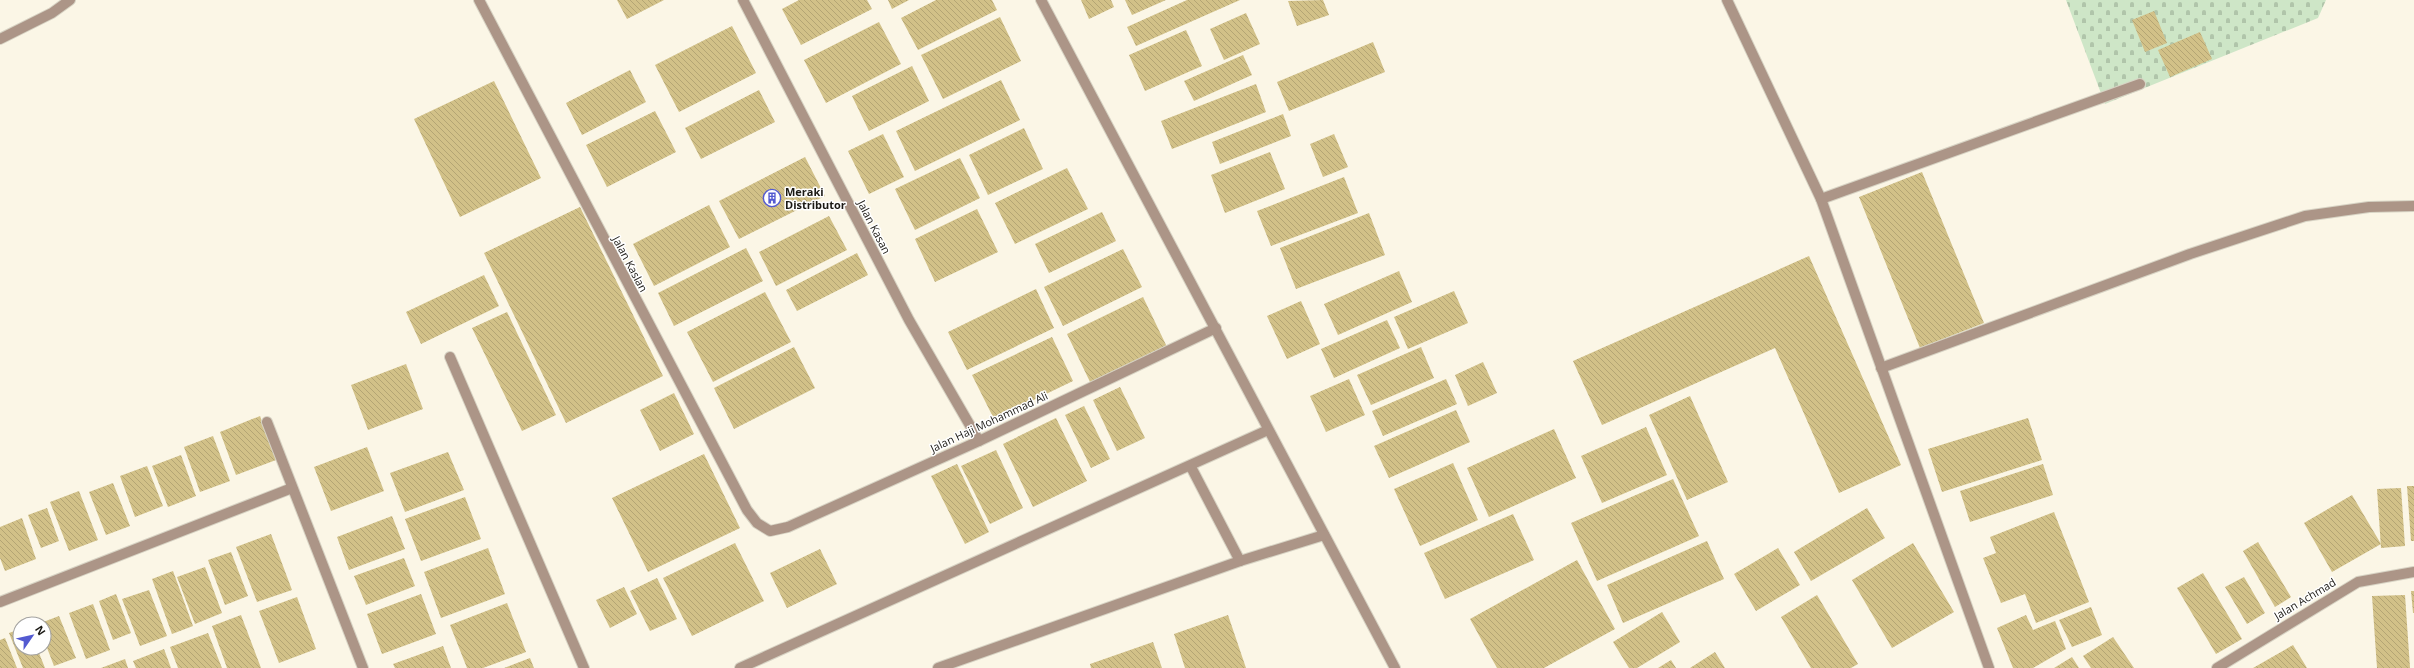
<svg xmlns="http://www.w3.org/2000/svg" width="2414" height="668" font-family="'Open Sans',sans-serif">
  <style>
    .cemetery { fill: url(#cemetery-stones) }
    .building { fill: url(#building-back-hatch) }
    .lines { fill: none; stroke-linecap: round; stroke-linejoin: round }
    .minor-casing { stroke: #d7d3c4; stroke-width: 12 }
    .minor { stroke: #ac9587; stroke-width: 10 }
    .labels { text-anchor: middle; stroke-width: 3; stroke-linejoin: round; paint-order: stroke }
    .poi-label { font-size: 11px; font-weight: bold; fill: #1b1914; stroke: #fff; text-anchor: start }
    .street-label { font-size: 11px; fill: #1b1914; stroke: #fff }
  </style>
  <defs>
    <pattern id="cemetery-stones" width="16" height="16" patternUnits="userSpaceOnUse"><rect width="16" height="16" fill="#cee6c7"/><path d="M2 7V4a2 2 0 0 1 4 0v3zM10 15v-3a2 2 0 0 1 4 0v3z" fill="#b0c5aa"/></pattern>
    <pattern id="building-back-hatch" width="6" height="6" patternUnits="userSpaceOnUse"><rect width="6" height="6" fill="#d2c188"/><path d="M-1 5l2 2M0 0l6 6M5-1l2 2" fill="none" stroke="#b4a574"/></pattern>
  </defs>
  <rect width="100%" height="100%" fill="#fbf6e6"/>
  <polygon class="cemetery" points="2066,0 2326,0 2318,18 2105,104"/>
  <g class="building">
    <polygon points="617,0 664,0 627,19"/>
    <polygon points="799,0 867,0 872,9 801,45 782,9"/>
    <polygon points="888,0 909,0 892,9"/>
    <polygon points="936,0 992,0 997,10 918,50 901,18"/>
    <polygon points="1081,0 1111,0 1114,7 1089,19"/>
    <polygon points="1125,0 1166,0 1132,15"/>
    <polygon points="1187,0 1240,0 1136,46 1127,27"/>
    <polygon points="1323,0 1329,15 1297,26 1288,1"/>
    <polygon points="2154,11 2167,43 2145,52 2132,20"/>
    <polygon points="1246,13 1260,44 1224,60 1210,29"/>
    <polygon points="1000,17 1021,61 943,99 921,55"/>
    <polygon points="879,22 901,64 826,103 804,60"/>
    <polygon points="732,26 756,73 679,112 655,65"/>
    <polygon points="1186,30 1202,66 1145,91 1129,55"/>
    <polygon points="2200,32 2212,59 2170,77 2158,50"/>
    <polygon points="1373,42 1385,72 1289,111 1277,82"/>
    <polygon points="1243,55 1252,75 1194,101 1184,81"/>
    <polygon points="912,66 929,101 869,131 852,96"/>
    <polygon points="630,70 646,102 582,135 566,103"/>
    <polygon points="1001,80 1020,120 915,171 896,131"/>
    <polygon points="494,81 541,178 460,217 414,119"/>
    <polygon points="1256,84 1266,112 1172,149 1161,121"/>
    <polygon points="759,90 775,122 701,159 685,128"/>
    <polygon points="655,111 676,152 607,187 586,145"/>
    <polygon points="1283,114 1291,136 1220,164 1212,142"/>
    <polygon points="1024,128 1043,169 988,195 969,155"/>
    <polygon points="883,134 904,177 869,194 848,151"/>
    <polygon points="1334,134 1348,167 1323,177 1310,144"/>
    <polygon points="1270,152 1285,189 1225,213 1211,175"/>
    <polygon points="805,157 825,196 739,239 719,201"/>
    <polygon points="960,158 980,198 915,230 895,189"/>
    <polygon points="1067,168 1088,209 1015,244 995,203"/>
    <polygon points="1922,172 1984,323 1920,348 1859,197"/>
    <polygon points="1344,177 1358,213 1271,246 1257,211"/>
    <polygon points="709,205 730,247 654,286 633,244"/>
    <polygon points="580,207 663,376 566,423 484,253"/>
    <polygon points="977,209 998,252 935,282 915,239"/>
    <polygon points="1102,212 1116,241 1049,273 1035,244"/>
    <polygon points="1369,213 1385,255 1296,289 1280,248"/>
    <polygon points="829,216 847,250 776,286 759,252"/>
    <polygon points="746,248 763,281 674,326 658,293"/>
    <polygon points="1123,249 1142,287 1063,326 1044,287"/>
    <polygon points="857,253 868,275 797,311 786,290"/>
    <polygon points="1809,256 1901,465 1839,493 1775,348 1602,425 1573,361"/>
    <polygon points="1399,271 1412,302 1338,335 1324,304"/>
    <polygon points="484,275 499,306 421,344 406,312"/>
    <polygon points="1036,289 1054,328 967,370 948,332"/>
    <polygon points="1454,291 1468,323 1408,349 1394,317"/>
    <polygon points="765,292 791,342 713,382 687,332"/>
    <polygon points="1143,297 1167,347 1091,384 1067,334"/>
    <polygon points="1301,301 1320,344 1287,359 1267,316"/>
    <polygon points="507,312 556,415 522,431 472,328"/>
    <polygon points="1387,320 1400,348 1334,378 1321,349"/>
    <polygon points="1052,337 1073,381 994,419 972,375"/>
    <polygon points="794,347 815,388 734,429 714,388"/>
    <polygon points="1421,347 1434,378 1371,405 1357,375"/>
    <polygon points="1483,362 1497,393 1468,406 1455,375"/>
    <polygon points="406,364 423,409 368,430 351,385"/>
    <polygon points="1349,379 1365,415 1326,432 1310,396"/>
    <polygon points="1446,379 1457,404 1383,436 1372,411"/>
    <polygon points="1120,387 1145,438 1117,451 1093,400"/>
    <polygon points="674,393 694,434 660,451 640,410"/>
    <polygon points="1690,396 1728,482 1687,500 1649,415"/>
    <polygon points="1084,406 1110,459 1091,468 1065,415"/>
    <polygon points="1456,410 1470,442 1389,478 1374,446"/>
    <polygon points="260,416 276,460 236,475 220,432"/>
    <polygon points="1056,418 1087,481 1033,507 1003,444"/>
    <polygon points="2028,418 2042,460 1942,492 1928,449"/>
    <polygon points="1646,427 1667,475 1602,503 1581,456"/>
    <polygon points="1554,429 1576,478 1489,517 1467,468"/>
    <polygon points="213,436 230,481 200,492 184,447"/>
    <polygon points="367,447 384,491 331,511 314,467"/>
    <polygon points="996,450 1023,508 990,524 961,466"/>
    <polygon points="448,452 464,490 405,512 390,473"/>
    <polygon points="704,454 740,528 648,572 612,498"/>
    <polygon points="181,455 196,496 168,507 152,466"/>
    <polygon points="1453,463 1478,520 1420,546 1394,489"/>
    <polygon points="957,464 989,532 965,544 931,476"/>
    <polygon points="2043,464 2053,495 1970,522 1960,491"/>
    <polygon points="147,466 163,506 135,517 120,476"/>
    <polygon points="1673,479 1699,536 1597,581 1571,523"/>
    <polygon points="113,483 130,526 106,535 89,492"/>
    <polygon points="2407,486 2414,486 2414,541 2411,541"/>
    <polygon points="2401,488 2405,546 2381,548 2377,489"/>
    <polygon points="79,491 98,540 69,551 50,502"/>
    <polygon points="2352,495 2381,544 2332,572 2304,523"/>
    <polygon points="465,497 481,539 421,561 405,519"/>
    <polygon points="47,508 59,541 41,548 28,515"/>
    <polygon points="1867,508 1885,538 1811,581 1794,552"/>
    <polygon points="2054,512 2089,602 2036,623 2025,594 2001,603 1983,558 1996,553 1990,537"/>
    <polygon points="1513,514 1534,560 1445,599 1424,553"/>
    <polygon points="392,516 405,549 349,570 337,537"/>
    <polygon points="22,518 36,559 5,571 0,558 0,527"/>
    <polygon points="271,534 292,590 257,602 236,547"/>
    <polygon points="1707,541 1724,579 1623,623 1607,585"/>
    <polygon points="2258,542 2291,597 2275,607 2243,551"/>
    <polygon points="735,543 764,601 692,636 663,578"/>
    <polygon points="1913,543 1954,612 1892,648 1852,580"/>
    <polygon points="488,548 505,594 441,618 424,572"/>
    <polygon points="1778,548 1800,585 1756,611 1734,574"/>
    <polygon points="820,549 837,584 787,608 770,573"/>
    <polygon points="231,552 248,596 225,605 208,560"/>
    <polygon points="404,558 415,586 366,605 354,576"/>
    <polygon points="1577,560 1615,629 1544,668 1497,668 1470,619"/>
    <polygon points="205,567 222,613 195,624 177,577"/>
    <polygon points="173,571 193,626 172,634 152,579"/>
    <polygon points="2203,573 2242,639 2216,654 2177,588"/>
    <polygon points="2244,577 2265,613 2247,624 2225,587"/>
    <polygon points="657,578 677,619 650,631 630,591"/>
    <polygon points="624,587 637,614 610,628 596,600"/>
    <polygon points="149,590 167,636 140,646 122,599"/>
    <polygon points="2411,591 2414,591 2414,613 2413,613"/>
    <polygon points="116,594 131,633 113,640 99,601"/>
    <polygon points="421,594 436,634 382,654 367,614"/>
    <polygon points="1817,595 1858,664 1851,668 1811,668 1781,617"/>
    <polygon points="2405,595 2410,668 2377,668 2372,596"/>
    <polygon points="297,597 316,649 279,663 259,611"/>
    <polygon points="507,603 526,652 483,668 467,668 450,625"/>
    <polygon points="93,604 110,650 86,659 69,613"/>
    <polygon points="2091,607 2102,635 2072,647 2059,620"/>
    <polygon points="1662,612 1680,642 1637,668 1629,668 1613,642"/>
    <polygon points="241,615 261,668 227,668 212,626"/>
    <polygon points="1228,615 1246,668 1185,668 1174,634"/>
    <polygon points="2026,615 2033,630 2055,621 2066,649 2033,668 2013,668 1997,628"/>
    <polygon points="59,616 76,658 54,666 44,640 44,624 38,624"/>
    <polygon points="20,629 20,648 37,648 45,668 23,668 9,633"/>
    <polygon points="208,633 222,668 178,668 170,647"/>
    <polygon points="2113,637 2134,668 2091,668 2083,656"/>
    <polygon points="5,638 17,668 0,668 0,640"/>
    <polygon points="1153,642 1162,668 1091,668 1090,664"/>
    <polygon points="2293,645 2307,668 2253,668"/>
    <polygon points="443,646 451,668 395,668 393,664"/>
    <polygon points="164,649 171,668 136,668 133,661"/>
    <polygon points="1715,652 1725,668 1690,668"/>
    <polygon points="2072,657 2079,668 2054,668"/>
    <polygon points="530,658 534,668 504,668"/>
    <polygon points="125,659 128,668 101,668"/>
    <polygon points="1671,660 1676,668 1658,668"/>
  </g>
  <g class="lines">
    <defs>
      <g id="minor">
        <polyline points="479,0 747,510 757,523 770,531 788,527 979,441 1216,328"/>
        <polyline points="743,0 909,320 979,441"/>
        <polyline points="1041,0 1395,668"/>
        <polyline points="1727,0 1821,199 1989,668"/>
        <polyline points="0,39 52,13 70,0"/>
        <polyline points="1821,199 2140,84"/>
        <polyline points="450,357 584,668"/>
        <polyline points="1881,368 2190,254 2305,216 2369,207 2414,206"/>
        <polyline points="267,422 363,668"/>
        <polyline points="1191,467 1240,561"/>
        <polyline points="0,602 292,488"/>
        <polyline points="740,668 1268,430"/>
        <polyline points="938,668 1240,561 1324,535"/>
        <polyline points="2217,668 2358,582 2414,572"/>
      </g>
    </defs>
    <use href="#minor" class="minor-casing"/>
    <use href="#minor" class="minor"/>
  </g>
  <defs>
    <symbol id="building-ring" viewBox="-11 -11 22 22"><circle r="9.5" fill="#fff" stroke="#535ad1" stroke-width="1.5"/><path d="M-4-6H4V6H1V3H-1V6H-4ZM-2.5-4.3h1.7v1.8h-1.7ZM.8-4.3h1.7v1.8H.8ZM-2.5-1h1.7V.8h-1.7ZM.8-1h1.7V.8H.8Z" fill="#535ad1"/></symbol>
  </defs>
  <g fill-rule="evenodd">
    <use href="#building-ring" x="762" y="188" width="20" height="20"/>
  </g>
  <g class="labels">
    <g class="poi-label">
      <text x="785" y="196">Meraki<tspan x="785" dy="13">Distributor</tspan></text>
    </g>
    <g class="street-label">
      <text transform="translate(874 227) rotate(63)" y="4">Jalan Kasan</text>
      <text transform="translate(630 264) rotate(62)" y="4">Jalan Kaslan</text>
      <text transform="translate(989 422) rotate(-25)" y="4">Jalan Haji Mohammad Ali</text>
      <text transform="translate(2305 599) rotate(-31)" y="4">Jalan Achmad</text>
    </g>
  </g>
  <g transform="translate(32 636) rotate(56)"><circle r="19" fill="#ffffff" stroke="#a4a3a1"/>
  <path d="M0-3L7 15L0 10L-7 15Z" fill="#535ad1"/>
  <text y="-6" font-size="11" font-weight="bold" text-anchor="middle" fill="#1b1914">N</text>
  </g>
</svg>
